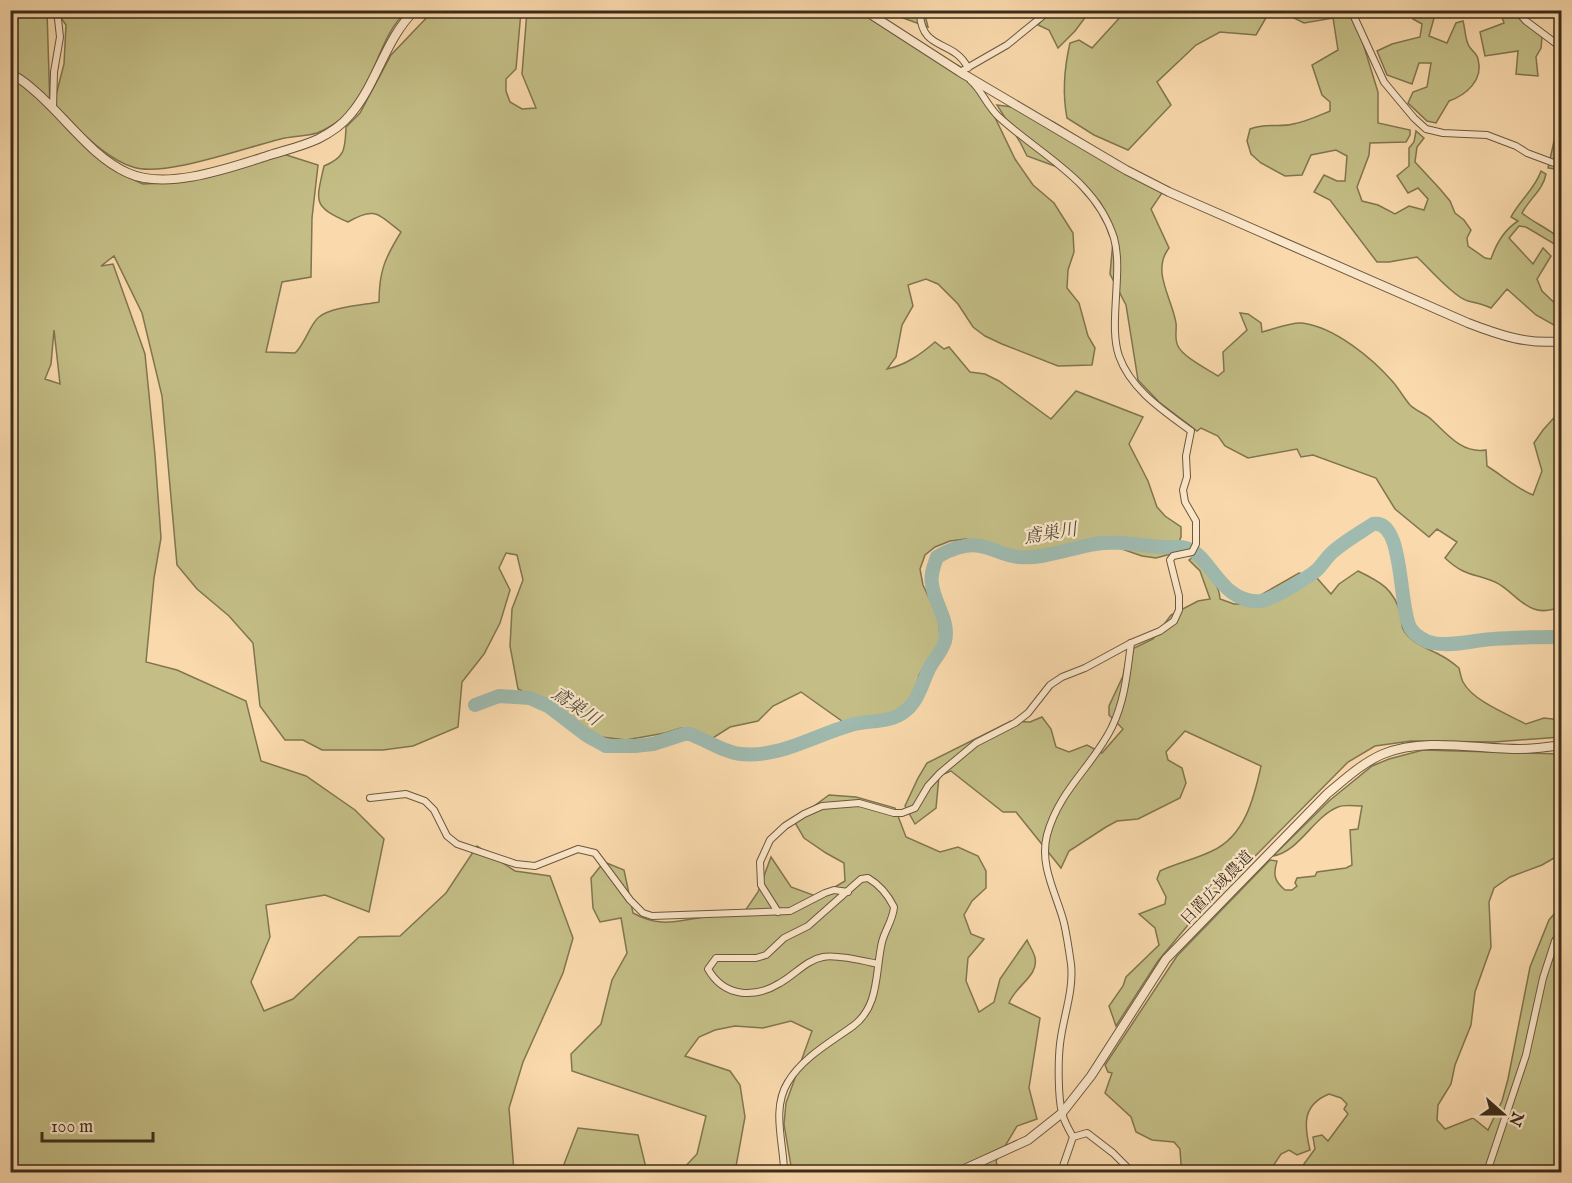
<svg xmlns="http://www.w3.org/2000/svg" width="1572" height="1183" font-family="'IM FELL English','Noto Serif JP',serif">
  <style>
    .green { fill: #c4be86; stroke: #807550; stroke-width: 1.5; fill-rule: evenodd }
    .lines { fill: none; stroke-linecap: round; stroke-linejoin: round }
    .river { stroke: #9fbaaf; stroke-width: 14 }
    .minor-casing { stroke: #6b583f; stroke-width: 8 }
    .tertiary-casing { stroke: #6b583f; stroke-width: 10 }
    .minor { stroke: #fce7ca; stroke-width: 6 }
    .tertiary { stroke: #fce7ca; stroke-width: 8 }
    .labels { text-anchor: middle; stroke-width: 4.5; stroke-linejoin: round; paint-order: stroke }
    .street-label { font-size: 16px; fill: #3b2c1a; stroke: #fce7ca }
    .water-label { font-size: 18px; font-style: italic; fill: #54503f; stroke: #fce7ca }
  </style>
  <rect width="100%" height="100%" fill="#fadaad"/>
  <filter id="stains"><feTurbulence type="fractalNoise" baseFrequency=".00333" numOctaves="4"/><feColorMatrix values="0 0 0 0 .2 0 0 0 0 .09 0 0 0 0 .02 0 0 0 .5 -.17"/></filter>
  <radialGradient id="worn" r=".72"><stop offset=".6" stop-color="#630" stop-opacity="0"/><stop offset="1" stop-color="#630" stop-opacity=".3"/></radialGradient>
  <g class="green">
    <path d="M10 11H47L50 107 96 155 121 174 143 184 165 183 277 152 318 165 312 218 311 277 282 282 266 352 295 353C305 344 310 324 319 317 331 307 363 305 379 302 379 271 385 258 401 232 378 214 375 206 348 222 312 206 316 202 324 166 346 157 345 148 346 127L360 113 391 55 433 11H521L516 69 506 79V91L510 102 522 109 536 108 522 74 527 11H859L959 66 978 82 1015 159 1033 185 1054 203 1073 233 1074 252 1068 270 1067 288 1079 303 1088 336 1095 348 1092 365 1058 366 1002 344 985 336 973 327 958 304 938 284 926 279 908 285 913 306 902 325 896 357 887 369C906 365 921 354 935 342L944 349 949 347 970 372 985 374 999 381 1051 419 1076 391 1143 417 1129 444 1148 481 1157 507 1165 516 1181 527V537L1174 553 1156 558 1142 556 1096 540 1066 546 1032 560 1009 559 986 551 976 543 966 539 950 541 935 547 925 555 920 569 923 585 939 619 940 641 919 675 915 695 896 711 866 728 849 726 801 692 773 706 758 721 730 727 713 738 681 728 665 733 626 740 602 737 582 726 561 710 518 689 510 646 512 609 523 580 517 555 506 553 499 568 510 590 500 623 484 654 462 682 458 727 413 746 383 750H322L303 740H285L260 706 253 643 229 616 197 589 177 565 162 396 142 313 114 256 101 266 113 264 145 354 155 455 161 538 154 578 146 662 177 670 246 701 261 761 306 776 355 810 384 839 369 912 325 895 266 905 270 937 251 982 264 1011 293 999 359 937 400 936 446 893 477 846 515 871 550 876 573 938 563 973 523 1062 509 1108 514 1172H11ZM54 330 60 384 45 379 51 364Z"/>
    <path d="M56 11H407C377 37 374 92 341 119 334 124 324 130 317 133 307 136 295 136 285 138 249 146 165 178 133 167 105 159 76 126 53 107L64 64 66 25Z"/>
    <polygon points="884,11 924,11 928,27"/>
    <polygon points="1049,11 1090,11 1075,31 1058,48 1049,30 1038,25"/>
    <path d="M1124 11V10L1270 11 1256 35 1220 32 1196 45 1157 82 1171 105 1128 150 1094 135 1067 118C1062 92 1064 69 1070 43L1079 40 1092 48 1124 13Z"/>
    <path d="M1280 11H1353L1378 92V123L1410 130V135L1406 142 1370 143 1369 155 1357 187 1362 201 1378 205 1395 214 1409 206 1424 210 1428 199 1418 188 1408 193 1397 176 1409 166V148L1414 142 1416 131 1424 138 1417 147 1415 162 1440 189 1450 201 1455 213 1464 220 1471 230 1467 238 1468 246 1485 258 1491 259C1496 244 1504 230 1518 221L1511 217C1520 200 1535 189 1541 171L1546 174C1543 190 1530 198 1522 213 1534 223 1548 228 1559 238L1556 245 1526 227 1519 226 1509 238 1533 264 1543 248 1551 256 1537 279 1542 291 1561 309V329L1536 315 1507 289 1491 308C1483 304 1476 303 1468 301 1455 298 1428 267 1417 257L1389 262H1377L1330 200 1314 192 1324 175 1337 181H1345L1347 156 1336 150 1311 155 1302 175 1285 176 1261 163 1251 154 1247 141 1250 129C1267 122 1277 128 1293 124 1305 122 1318 116 1330 111V102L1322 95 1312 65 1338 50 1333 18 1304 23Z"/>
    <path d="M1415 11H1436L1429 36 1447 43 1456 23 1463 21C1465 28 1465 37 1468 44 1470 50 1477 53 1478 59 1484 80 1466 95 1449 101L1436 123 1427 121 1408 103 1413 92 1427 87 1431 63H1419L1412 84 1387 75 1377 51 1392 44 1420 37 1422 24 1413 19Z"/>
    <polygon points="1500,11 1514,11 1542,37 1541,48 1536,57 1538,76 1516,74 1518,51 1485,56 1480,32 1504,23"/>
    <path d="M997 105 1028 109 1055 123 1164 190 1151 209 1169 248C1151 271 1172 298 1176 323 1177 330 1174 339 1178 346 1183 357 1207 369 1218 376L1224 371 1223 352 1247 330 1240 313 1248 314 1261 323 1262 332C1274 329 1291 322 1302 323 1335 327 1373 359 1393 382 1399 389 1404 398 1410 405 1416 411 1426 414 1432 420 1447 434 1462 454 1486 450L1487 466C1503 476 1516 488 1533 495L1542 471 1534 443 1543 430 1561 410V608C1552 609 1543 613 1534 609 1519 604 1509 588 1495 582 1473 573 1464 576 1445 558L1457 542 1437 529 1429 537 1395 509 1376 478 1313 455 1301 457 1297 449 1248 458 1225 446 1218 436 1201 428 1197 431 1159 402 1138 380 1126 305 1110 274 1114 230 1100 202 1071 172 1027 156 1020 142Z"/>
    <polygon points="1557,128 1561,128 1561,170 1548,168"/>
    <path d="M1193 557C1203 568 1220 583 1220 599L1234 604H1245L1299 573 1316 577 1331 594 1339 584 1358 571C1381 582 1394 589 1401 615 1402 619 1401 625 1403 629 1410 643 1427 648 1440 655 1447 658 1453 663 1459 668 1460 672 1461 678 1463 682 1473 701 1507 714 1526 724L1544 718 1561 720V737L1494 742 1411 741 1375 746 1348 762 1193 919 1158 961 1116 1026 1109 1006 1123 986 1126 977 1159 945 1155 928 1139 914 1165 904 1166 897 1157 879 1160 871C1177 863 1196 859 1212 851 1245 836 1254 798 1261 766L1185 731 1166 752 1168 760 1182 768 1186 783 1180 798 1138 819 1117 821 1106 827 1069 851 1061 868 1016 812H1003L951 771 939 776 936 808 915 824 905 806 918 778 927 763 1011 721 1030 722 1042 717 1051 729 1056 747 1069 752 1087 745 1102 753 1123 729 1109 715V706L1123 676 1128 651 1153 639 1171 615 1198 601 1210 599 1200 571 1189 560Z"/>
    <path d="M1423 750 1561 754V854L1542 865 1510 877 1494 888 1489 902 1491 947 1475 992 1471 1025 1455 1065 1451 1084 1438 1105 1437 1120 1445 1129 1473 1118 1488 1130 1502 1101 1508 1079 1530 967 1549 920 1561 906V1172H1298L1315 1149 1313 1137 1322 1135 1328 1141 1348 1114 1344 1109 1347 1104 1341 1098 1329 1094C1302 1105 1304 1125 1310 1150L1297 1155 1289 1150 1281 1154 1269 1172H1187L1181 1164 1180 1149 1174 1142 1152 1140 1136 1132 1131 1117 1105 1093 1112 1073 1108 1072 1105 1065 1177 956 1270 860 1277 861C1273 874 1274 881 1285 890H1292L1297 886 1295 883 1297 878 1315 876 1317 872 1346 868 1352 865 1350 830 1358 829 1362 806C1355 806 1344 804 1338 807 1313 817 1300 851 1273 856L1329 801 1372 766 1389 759Z"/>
    <path d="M829 795 856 797 895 808 906 837 940 852 958 847 978 856 986 871V888L972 901 964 915 971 934 984 939 968 958 966 981 979 1012 994 1002 1000 979 1027 940C1029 945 1034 952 1035 958 1039 976 1015 986 1009 1003L1040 1018 1029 1088 1037 1119 1017 1126 996 1161 999 1172H792L784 1124 786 1103 812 1031 791 1021 763 1028 735 1026 715 1030 699 1037 685 1056 730 1071 740 1085 745 1117 735 1172H680L697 1154 706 1116 572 1071 571 1054 601 1024 612 980 627 953 621 918 600 922 593 908 591 878 604 862 624 870 633 913C660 928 676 921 704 917 717 915 730 915 743 914L758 892 771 857 791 887 818 897 845 881 844 863 826 853 804 838 794 821Z"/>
    <polygon points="578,1128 638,1135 647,1172 561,1172"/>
  </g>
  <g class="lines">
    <path class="river" d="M475 705 499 696 530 698 548 706 586 735 606 746H635L653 744 684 734H690C706 740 726 753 741 754 780 758 815 735 851 725 868 720 890 723 904 712 920 700 922 681 931 665 936 657 942 651 945 641 950 621 934 603 932 584 930 575 934 566 937 557 948 550 966 543 980 546 993 548 1005 556 1019 557 1045 559 1070 548 1095 544 1118 540 1141 546 1163 547 1171 548 1179 546 1186 548 1210 553 1221 605 1261 601 1274 599 1307 578 1317 570 1323 564 1328 555 1335 550 1347 540 1361 532 1373 524 1405 518 1398 610 1411 629 1415 635 1425 642 1433 643 1452 647 1474 640 1493 639 1516 637 1539 637 1562 637"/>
    <defs>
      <g id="minor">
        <path d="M923 10 920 14C922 52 954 39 968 68"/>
        <polyline points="1351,10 1384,82 1414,118 1426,129 1443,133 1487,135 1516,146 1527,153 1562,166"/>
        <polyline points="1516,10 1526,21 1562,48"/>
        <polyline points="963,75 960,72 1007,45 1050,10"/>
        <polyline points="53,107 54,72 60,37 57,10"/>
        <polyline points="370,798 406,794 425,801 434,810 447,836 457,844 516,864 535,866 578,849 595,853 630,900 643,913 652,916 790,911 825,893 834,890 848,892"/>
        <path d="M778 912 761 885 760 862 770 840 785 826 804 814 822 806 859 803 894 813H902L915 808 928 786 940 773 976 743 1015 723 1028 713 1050 685 1062 677 1085 668 1131 643 1160 631 1174 621 1179 610V596L1170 560 1173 556 1192 552 1196 544V521L1185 502 1183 490 1187 477 1186 456 1191 431C1164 411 1131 390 1119 356 1113 338 1115 316 1116 297 1117 278 1119 256 1114 238 1096 180 1040 155 999 117 987 106 981 89 971 81"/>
        <polyline points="1073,1137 1087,1133 1113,1153 1132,1172"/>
        <path d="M784 1172C784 1144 771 1109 788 1082 802 1058 831 1042 853 1026 880 1006 875 972 882 942 885 930 893 920 894 907 888 895 880 885 868 878L861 879 808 926 784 938 766 955 756 958H716L708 969C724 997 754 999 780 983 795 975 806 960 823 957 836 954 864 961 878 964"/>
        <path d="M1061 1172 1073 1137C1069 1130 1064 1121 1062 1113 1058 1097 1058 1061 1060 1044 1063 1017 1074 991 1071 964 1069 950 1067 936 1064 923 1057 895 1039 866 1047 835 1059 790 1093 766 1112 727 1125 700 1127 673 1131 643"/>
        <polyline points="1487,1172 1526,1055 1543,978 1555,941 1562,930"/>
      </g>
      <g id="tertiary">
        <path d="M864 10 960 72 1126 170 1169 192 1468 323C1499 335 1528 345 1562 341"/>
        <path d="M10 74C21 78 28 85 36 92 66 118 92 157 128 173 167 191 232 167 270 155 286 150 303 146 318 139 330 133 342 125 350 115 377 84 385 39 415 10"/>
        <path d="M958 1172 1028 1140 1062 1113 1091 1076 1166 959 1327 794C1344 780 1362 763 1383 754 1425 737 1476 749 1520 749 1534 749 1548 747 1562 745"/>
      </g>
    </defs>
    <use href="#minor" class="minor-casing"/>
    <use href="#tertiary" class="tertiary-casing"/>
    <use href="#minor" class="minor"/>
    <use href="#tertiary" class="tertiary"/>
  </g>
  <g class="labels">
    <g class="street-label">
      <text transform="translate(1216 887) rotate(-46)" y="6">日置広域農道</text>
    </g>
    <g class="water-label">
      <text transform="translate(1050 533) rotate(-9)" y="6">鳶巣川</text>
      <text transform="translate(576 706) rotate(34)" y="6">鳶巣川</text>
    </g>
  </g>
  <rect width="1572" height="1183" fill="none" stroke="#fadaad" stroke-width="36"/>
  <rect x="12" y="12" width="1548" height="1159" fill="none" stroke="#3b2c1a" stroke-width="3"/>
  <rect x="18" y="18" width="1536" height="1147" fill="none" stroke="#3b2c1a" stroke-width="1.5"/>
  <g transform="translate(1503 1114) rotate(111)" stroke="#fce7ca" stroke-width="4.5" paint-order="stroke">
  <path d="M0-4.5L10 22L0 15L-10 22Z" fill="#3b2c1a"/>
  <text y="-9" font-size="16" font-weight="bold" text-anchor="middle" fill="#3b2c1a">N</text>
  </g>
  <path d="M42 1132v9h111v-9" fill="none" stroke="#3b2c1a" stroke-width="3"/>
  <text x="51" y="1132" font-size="18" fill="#3b2c1a" stroke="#fce7ca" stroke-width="4.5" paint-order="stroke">100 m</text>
  <rect width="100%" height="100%" filter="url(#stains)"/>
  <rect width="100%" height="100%" fill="url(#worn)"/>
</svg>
